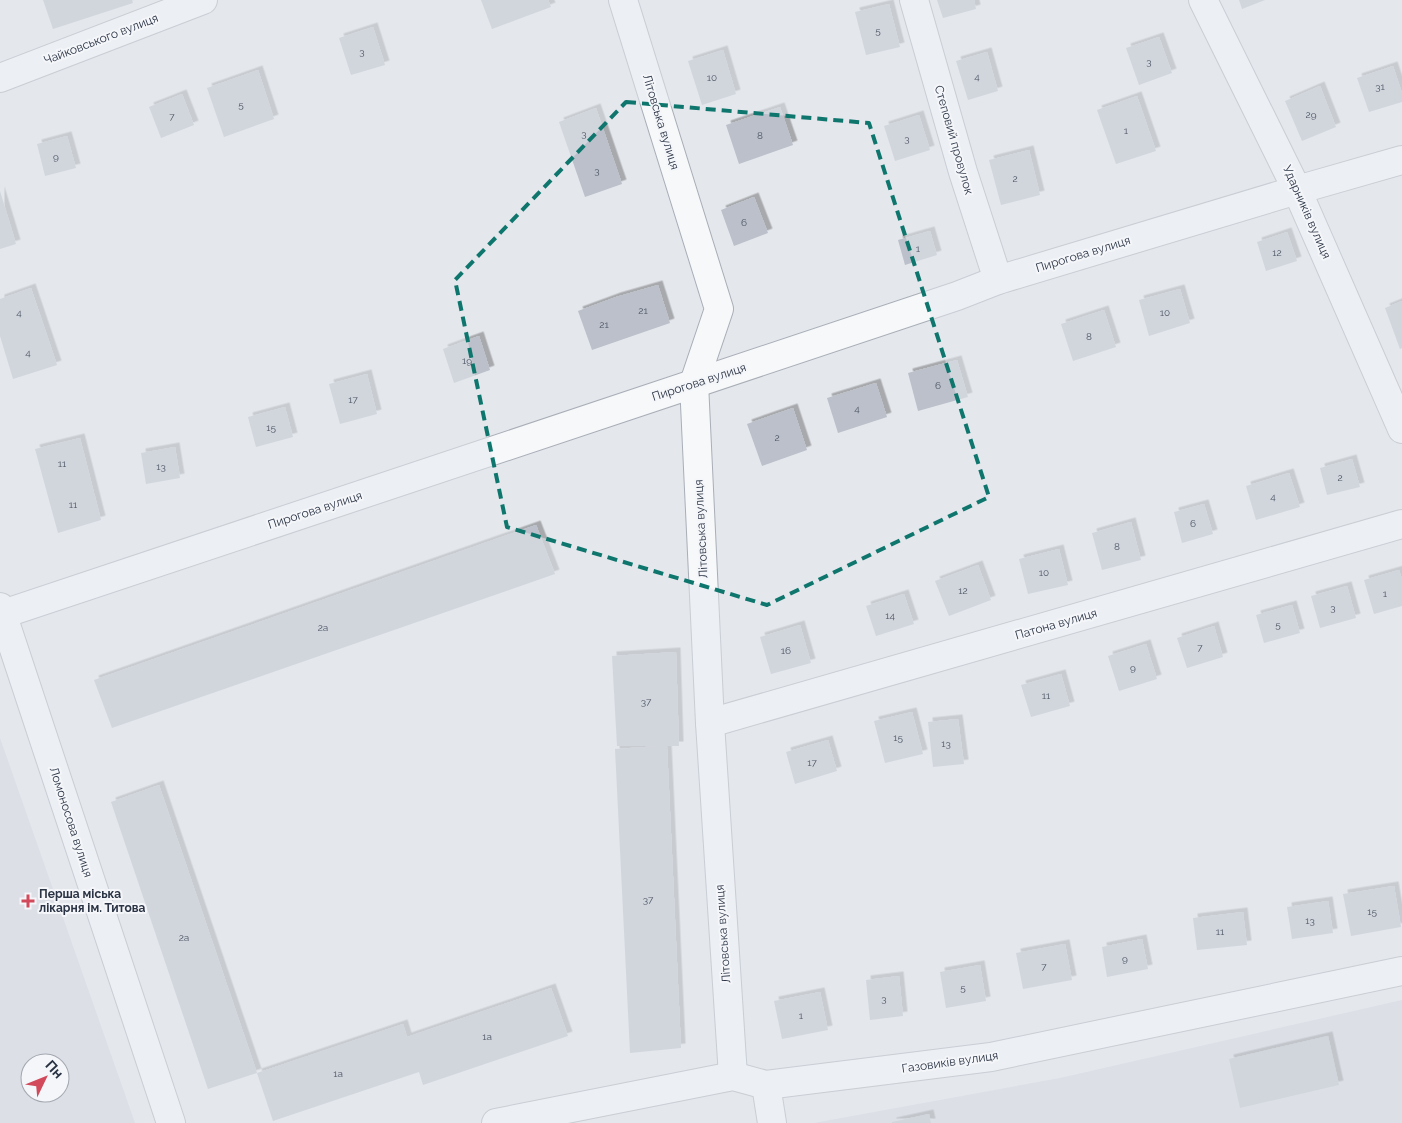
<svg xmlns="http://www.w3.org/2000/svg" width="1402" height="1123" font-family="Raleway,sans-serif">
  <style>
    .built { fill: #d2d6de; fill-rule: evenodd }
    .building { fill: #bbc0ca; filter: url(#shadow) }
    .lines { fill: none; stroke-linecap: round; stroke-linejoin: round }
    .street-casing { stroke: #a9aeb7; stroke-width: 30 }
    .street { stroke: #f7f8fa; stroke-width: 28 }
    .marked { fill: none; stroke: #0f766e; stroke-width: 4; stroke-dasharray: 10 6; stroke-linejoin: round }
    .poi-dot { fill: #d1495b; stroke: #f4f6f9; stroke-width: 2 }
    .labels { text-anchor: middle; stroke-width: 4; stroke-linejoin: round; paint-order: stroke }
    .number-label { font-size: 10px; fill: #4f5766 }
    .street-label { font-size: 12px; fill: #2b3445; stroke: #f4f6f9 }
    .poi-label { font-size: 12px; font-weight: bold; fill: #2b3445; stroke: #f4f6f9; text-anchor: start }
  </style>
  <defs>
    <filter id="shadow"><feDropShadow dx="4.5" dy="-4.5" stdDeviation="0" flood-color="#0004"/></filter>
  </defs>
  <rect width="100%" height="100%" fill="#e4e7ec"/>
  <g class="built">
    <path d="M0 738 135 1123H0ZM30 1063H60V1093H30Z"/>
    <polygon points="1402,1000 1402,1123 814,1123 1060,1078"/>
  </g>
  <g class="building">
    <polygon points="43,0 132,0 133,3 53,29"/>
    <polygon points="481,0 548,0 551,7 492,29"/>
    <polygon points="937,0 974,0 976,9 943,18"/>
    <polygon points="1239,0 1265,0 1242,9"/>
    <polygon points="889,4 900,47 866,55 855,12"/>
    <polygon points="373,27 385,65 351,75 339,38"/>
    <polygon points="1159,37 1172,73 1139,85 1126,48"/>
    <polygon points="723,50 736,94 702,105 688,61"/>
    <polygon points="987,52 998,91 968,100 956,61"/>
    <polygon points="1393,66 1402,93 1402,102 1369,112 1357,78"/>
    <polygon points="258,70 274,119 224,137 207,88"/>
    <polygon points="1320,86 1336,127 1302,141 1285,101"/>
    <polygon points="182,94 194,125 161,138 149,107"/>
    <polygon points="1137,96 1156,151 1116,164 1097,110"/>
    <polygon points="780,107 793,145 739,164 726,125"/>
    <polygon points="596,108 622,184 585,197 559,122"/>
    <polygon points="919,115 930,150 895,161 884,126"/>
    <polygon points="67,136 76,168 45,176 37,144"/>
    <polygon points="1029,150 1040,195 1001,205 989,160"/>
    <polygon points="0,191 16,244 0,249"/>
    <polygon points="754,197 768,233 734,246 721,210"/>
    <polygon points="930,231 937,255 905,265 898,240"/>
    <polygon points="1287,232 1297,261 1266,271 1257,242"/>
    <polygon points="658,285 670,323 592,350 578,311 616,297"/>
    <polygon points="31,288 57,365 13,379 0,336 0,299"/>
    <polygon points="1180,289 1190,323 1149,336 1139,300"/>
    <polygon points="1402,301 1402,348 1400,349 1385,308"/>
    <polygon points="1104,310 1116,347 1073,361 1061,324"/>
    <polygon points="479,336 490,370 454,383 443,349"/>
    <polygon points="957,360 968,397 918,411 908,373"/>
    <polygon points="367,374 377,414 340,424 329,384"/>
    <polygon points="876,383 887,417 838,433 827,398"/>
    <polygon points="285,407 293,437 256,447 248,417"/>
    <polygon points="793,408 807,450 762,466 747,424"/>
    <polygon points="80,438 101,520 58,533 35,449"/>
    <polygon points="175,447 180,478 146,484 141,453"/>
    <polygon points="1352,459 1360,487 1327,495 1320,468"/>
    <polygon points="1289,473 1300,507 1256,520 1246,486"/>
    <polygon points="1204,504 1213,534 1182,543 1174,512"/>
    <polygon points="1131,522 1141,560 1102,570 1092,533"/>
    <polygon points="536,525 555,574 112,728 94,680"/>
    <polygon points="1059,549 1068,585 1028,594 1019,559"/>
    <polygon points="978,565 991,600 949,616 935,581"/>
    <polygon points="1399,570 1402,579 1402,606 1374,614 1364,580"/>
    <polygon points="1347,586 1356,618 1320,628 1311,596"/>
    <polygon points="904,594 914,624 876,636 866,606"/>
    <polygon points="1292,605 1300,633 1264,643 1256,615"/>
    <polygon points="800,625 811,663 771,674 760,637"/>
    <polygon points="1214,626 1223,657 1187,668 1177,638"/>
    <polygon points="1146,644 1157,679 1119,691 1108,656"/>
    <polygon points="676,652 679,746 667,746 681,1048 630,1053 615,749 660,746 617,746 612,656"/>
    <polygon points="1061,674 1070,706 1031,717 1021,685"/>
    <polygon points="912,712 923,754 885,763 874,721"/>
    <polygon points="958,719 964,764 933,767 928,722"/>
    <polygon points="828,740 837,771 795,784 786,752"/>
    <polygon points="159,785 257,1073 403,1024 407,1037 551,988 568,1036 423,1085 419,1072 273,1121 257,1073 208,1089 111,802"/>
    <polygon points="1394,886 1401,927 1351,936 1343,894"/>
    <polygon points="1328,901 1333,933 1292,939 1287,907"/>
    <polygon points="1243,912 1247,945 1197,950 1193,918"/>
    <polygon points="1142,939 1148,969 1107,977 1102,947"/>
    <polygon points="1065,944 1072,980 1023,989 1016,953"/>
    <polygon points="980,965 986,1001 946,1008 940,972"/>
    <polygon points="899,976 903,1016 870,1020 866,980"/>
    <polygon points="820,992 828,1030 782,1039 774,1001"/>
    <polygon points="1328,1036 1339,1085 1240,1108 1229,1059"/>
    <polygon points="929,1114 931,1123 892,1123 892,1122"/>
  </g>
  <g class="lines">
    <defs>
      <g id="street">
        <polyline points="623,0 719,309 694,383 710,723 733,1076"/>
        <polyline points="914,0 963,172 998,280"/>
        <polyline points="1203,0 1297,190 1402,429"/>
        <polyline points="0,78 203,0"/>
        <polyline points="0,607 171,1123"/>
        <polyline points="0,615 957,296 998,280 1297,190 1402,160"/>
        <polyline points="710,723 1402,524"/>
        <polyline points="766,1085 772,1123"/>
        <polyline points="496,1123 733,1076 766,1085 991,1057 1402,971"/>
      </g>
    </defs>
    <use href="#street" class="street-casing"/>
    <use href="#street" class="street"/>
  </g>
  <path d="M0 0H1402V1123H0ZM626 102 869 123 989 497 767 605 507 527 455 280Z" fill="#e4e7ec" fill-opacity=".55" fill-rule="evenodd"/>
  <path class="marked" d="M626 102 869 123 989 497 767 605 507 527 455 280Z"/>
  <path class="poi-dot" d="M25.5 893.5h5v5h5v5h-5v5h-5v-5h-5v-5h5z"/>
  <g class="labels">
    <g class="number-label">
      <text x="878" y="34">5</text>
      <text x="362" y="55">3</text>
      <text x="1149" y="65">3</text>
      <text x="977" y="80">4</text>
      <text x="712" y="81">10</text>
      <text x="1380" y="90">31</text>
      <text x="241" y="108">5</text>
      <text x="1311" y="118">29</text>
      <text x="172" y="120">7</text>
      <text x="1126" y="134">1</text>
      <text x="584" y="137">3</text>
      <text x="760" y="139">8</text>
      <text x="907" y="142">3</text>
      <text x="56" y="160">9</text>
      <text x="597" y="174">3</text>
      <text x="1015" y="182">2</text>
      <text x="744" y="226">6</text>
      <text x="918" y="252">1</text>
      <text x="1277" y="256">12</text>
      <text x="643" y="314">21</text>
      <text x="19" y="316">4</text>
      <text x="1165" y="316">10</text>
      <text x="604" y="328">21</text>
      <text x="1089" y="340">8</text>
      <text x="28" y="356">4</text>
      <text x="467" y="364">19</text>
      <text x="938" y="389">6</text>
      <text x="353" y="403">17</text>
      <text x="857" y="412">4</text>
      <text x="271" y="431">15</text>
      <text x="777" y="441">2</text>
      <text x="62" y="467">11</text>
      <text x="161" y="470">13</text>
      <text x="1340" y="481">2</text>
      <text x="1273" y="500">4</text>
      <text x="73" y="508">11</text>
      <text x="1193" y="527">6</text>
      <text x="1117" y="550">8</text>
      <text x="1044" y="576">10</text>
      <text x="963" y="594">12</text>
      <text x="1385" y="597">1</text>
      <text x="1333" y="611">3</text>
      <text x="890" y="619">14</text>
      <text x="1278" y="628">5</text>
      <text x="323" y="631">2а</text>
      <text x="1200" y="651">7</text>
      <text x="786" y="654">16</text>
      <text x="1133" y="671">9</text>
      <text x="1046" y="699">11</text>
      <text x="646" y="705">37</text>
      <text x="898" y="741">15</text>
      <text x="946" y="747">13</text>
      <text x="812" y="766">17</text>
      <text x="648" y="903">37</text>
      <text x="1372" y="915">15</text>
      <text x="1310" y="924">13</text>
      <text x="1220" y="935">11</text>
      <text x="184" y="941">2а</text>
      <text x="1125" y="962">9</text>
      <text x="1044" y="970">7</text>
      <text x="963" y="991">5</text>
      <text x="884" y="1002">3</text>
      <text x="801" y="1019">1</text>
      <text x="487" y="1040">1а</text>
      <text x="338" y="1077">1а</text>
    </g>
    <g class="street-label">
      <text transform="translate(101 39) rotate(-21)" y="4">Чайковського вулиця</text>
      <text transform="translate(661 122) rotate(73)" y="4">Літовська вулиця</text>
      <text transform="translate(954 140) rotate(74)" y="4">Степовий провулок</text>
      <text transform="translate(1307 212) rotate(66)" y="4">Ударників вулиця</text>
      <text transform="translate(1083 254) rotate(-17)" y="4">Пирогова вулиця</text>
      <text transform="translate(699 382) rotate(-18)" y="4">Пирогова вулиця</text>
      <text transform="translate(315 510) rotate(-18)" y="4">Пирогова вулиця</text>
      <text transform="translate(701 529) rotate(-93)" y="4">Літовська вулиця</text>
      <text transform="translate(1056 624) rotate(-16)" y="4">Патона вулиця</text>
      <text transform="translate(71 822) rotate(72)" y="4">Ломоносова вулиця</text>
      <text transform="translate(723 934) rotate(-94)" y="4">Літовська вулиця</text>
      <text transform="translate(950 1062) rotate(-8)" y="4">Газовиків вулиця</text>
    </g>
    <g class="poi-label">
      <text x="39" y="898">Перша міська<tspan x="39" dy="14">лікарня ім. Титова</tspan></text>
    </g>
  </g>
  <g transform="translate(45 1078) rotate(47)"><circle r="24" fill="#f4f6f9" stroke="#a4a8b1"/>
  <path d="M0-4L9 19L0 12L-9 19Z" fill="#d1495b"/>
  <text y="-8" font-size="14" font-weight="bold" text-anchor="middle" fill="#2b3445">Пн</text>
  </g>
</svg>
